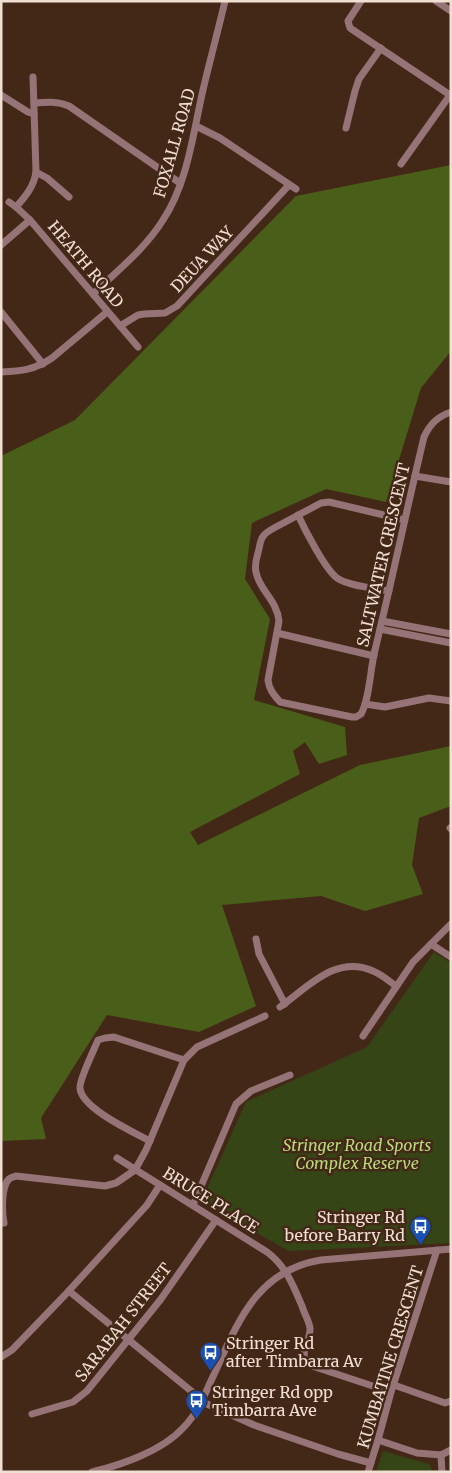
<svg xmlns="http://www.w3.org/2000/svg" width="452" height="1473" font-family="Merriweather,serif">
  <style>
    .green { fill: #364516 }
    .forest { fill: #495e18 }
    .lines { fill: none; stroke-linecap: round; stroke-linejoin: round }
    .minor { stroke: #957377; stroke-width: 7 }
    .labels { text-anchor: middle; stroke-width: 5; stroke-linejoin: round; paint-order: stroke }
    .street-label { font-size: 16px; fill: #f1dfd4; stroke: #432817 }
    .park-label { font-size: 16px; font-style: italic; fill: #b8da7a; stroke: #432817 }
    .poi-label { font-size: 16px; fill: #f1dfd4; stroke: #432817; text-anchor: start }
  </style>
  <rect width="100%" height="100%" fill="#432817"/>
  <g class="green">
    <polygon points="434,952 451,963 451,1243 289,1251 201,1202 246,1102 367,1047"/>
    <polygon points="383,1451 429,1464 431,1468 432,1472 376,1472"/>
  </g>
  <polygon class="forest" points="451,165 451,351 421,388 386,502 326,489 252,523 245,579 270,619 254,700 345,727 347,755 319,764 305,742 293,751 300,774 190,832 198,845 360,765 451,746 451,806 419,818 412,865 423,894 365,911 321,896 222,905 256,1006 199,1032 107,1015 41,1118 46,1139 1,1141 1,456 75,420 296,196"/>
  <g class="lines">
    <g class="minor">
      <polyline points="361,1 348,21 350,28 450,95 401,164"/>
      <polyline points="436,1 451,11"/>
      <polyline points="1,95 28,112 34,114"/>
      <path d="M34 103C46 102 57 101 69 106L180 183"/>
      <polyline points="196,126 220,138 296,189"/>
      <polyline points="346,128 355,91 359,79 381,48"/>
      <polyline points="36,172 47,178 69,197"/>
      <polyline points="9,202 16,207 30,220 138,347"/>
      <path d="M16 207C26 196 34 186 36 172L33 77"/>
      <polyline points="1,245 30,220"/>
      <path d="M93 294C117 271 145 249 163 220 188 182 193 133 203 90 210 60 218 31 225 1"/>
      <polyline points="1,312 43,364"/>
      <polyline points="120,326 138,315 144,314 165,313 177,306 289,185"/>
      <path d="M1 372C22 371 34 370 52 358L107 312"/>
      <polyline points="415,476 451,482"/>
      <path d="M298 515C305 530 325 569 337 578 348 586 374 588 389 591"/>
      <path d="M405 520 329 502 321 503 274 528C263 534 261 537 259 549 257 557 254 564 256 572 259 590 277 600 279 621L268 680C269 689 273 694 280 702L352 717H356L361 714C370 698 370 669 375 650 392 580 407 508 424 437 430 424 437 417 451 412"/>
      <polyline points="382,621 451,634"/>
      <polyline points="380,629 451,643"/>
      <polyline points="277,633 374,656"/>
      <polyline points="365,704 385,707 429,698 451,701"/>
      <polyline points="450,828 451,829"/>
      <polyline points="256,939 259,954 285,1004"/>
      <polyline points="431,944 451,957"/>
      <path d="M280 1007C307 988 336 954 373 971 381 974 389 981 396 986"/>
      <polyline points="363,1036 413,962 451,924"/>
      <path d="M150 1141C133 1132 81 1108 80 1088 79 1080 94 1050 98 1040L105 1038 114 1037 184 1060"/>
      <path d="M117 1158 267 1252C286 1266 293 1285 302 1306 304 1313 309 1321 310 1328 311 1342 297 1353 309 1365L391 1392"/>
      <polyline points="193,1205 236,1104 251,1091 290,1075"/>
      <path d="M4 1223C2 1213 1 1186 9 1179 11 1177 14 1177 16 1176L105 1186 116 1183 135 1170 146 1150 184 1060 197 1047 265 1016"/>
      <polyline points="69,1291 207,1404 254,1425 338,1454 371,1463"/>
      <polyline points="1,1357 12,1350 65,1295 147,1205 160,1185"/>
      <polyline points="394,1385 445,1403 451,1401"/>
      <polyline points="32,1414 73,1402 87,1391 161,1299 216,1220"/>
      <polyline points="378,1440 417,1453 441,1455 451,1450"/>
      <polyline points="441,1455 442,1472"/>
      <path d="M92 1472C121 1465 162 1451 183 1428 196 1415 203 1399 210 1383 236 1328 253 1271 321 1260L451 1249"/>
      <polyline points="368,1472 378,1440 391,1392 437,1250"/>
    </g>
  </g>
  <defs>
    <symbol id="bus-pin" viewBox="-11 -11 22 30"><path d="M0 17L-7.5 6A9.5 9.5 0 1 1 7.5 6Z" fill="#1a4fb4" stroke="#432817"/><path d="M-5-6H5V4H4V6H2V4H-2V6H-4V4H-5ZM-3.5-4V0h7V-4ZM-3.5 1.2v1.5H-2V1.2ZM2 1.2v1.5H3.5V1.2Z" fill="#fff"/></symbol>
  </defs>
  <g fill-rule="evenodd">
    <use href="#bus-pin" x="408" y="1214" width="25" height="34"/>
    <use href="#bus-pin" x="198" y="1340" width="25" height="34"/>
    <use href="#bus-pin" x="184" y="1388" width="25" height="34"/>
  </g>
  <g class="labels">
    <g class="street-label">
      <text transform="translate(174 143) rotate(-74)" y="6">FOXALL ROAD</text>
      <text transform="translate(202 259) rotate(-47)" y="6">DEUA WAY</text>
      <text transform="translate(86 264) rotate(50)" y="6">HEATH ROAD</text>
      <text transform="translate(383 555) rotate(-77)" y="6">SALTWATER CRESCENT</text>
      <text transform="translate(211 1200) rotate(32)" y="6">BRUCE PLACE</text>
      <text transform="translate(123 1322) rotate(-52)" y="6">SARABAH STREET</text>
      <text transform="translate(390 1357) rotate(-73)" y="6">KUMBATINE CRESCENT</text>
    </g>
    <g class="park-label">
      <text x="357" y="1151">Stringer Road Sports<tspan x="357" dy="18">Complex Reserve</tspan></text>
    </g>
    <g class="poi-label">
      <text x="405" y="1223" text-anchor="end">Stringer Rd<tspan x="405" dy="18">before Barry Rd</tspan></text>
      <text x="226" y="1349">Stringer Rd<tspan x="226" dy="18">after Timbarra Av</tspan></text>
      <text x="212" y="1398">Stringer Rd opp<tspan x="212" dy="18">Timbarra Ave</tspan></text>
    </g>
  </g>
  <rect width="452" height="1473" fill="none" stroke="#f1dfd4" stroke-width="5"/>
</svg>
